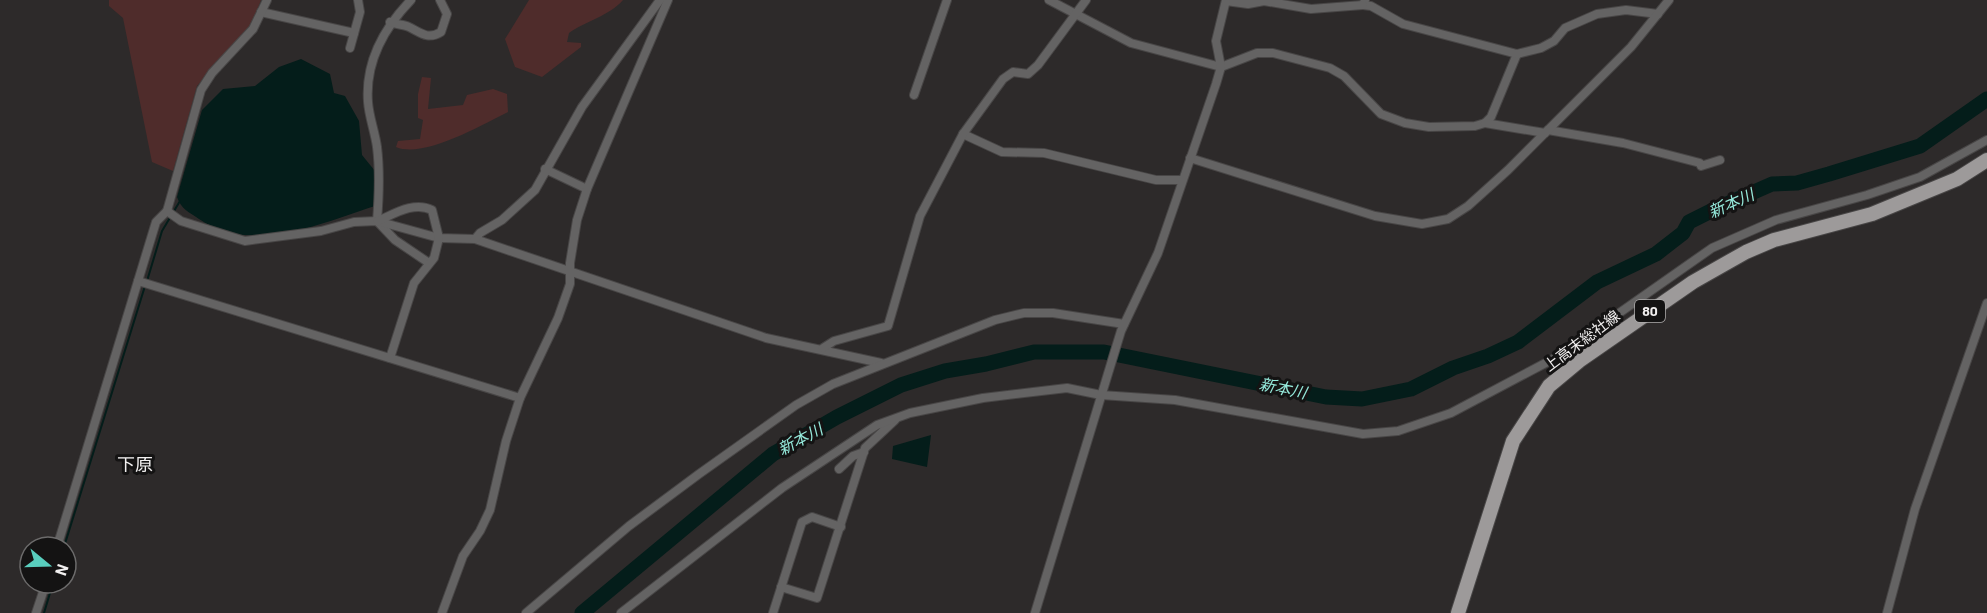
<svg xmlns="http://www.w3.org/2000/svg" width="1987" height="613" font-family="Barlow,'Noto Sans JP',sans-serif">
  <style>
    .green { fill: #4f2c2b }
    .water { fill: #041d1a }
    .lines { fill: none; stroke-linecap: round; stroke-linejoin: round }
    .stream { stroke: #041d1a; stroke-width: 2 }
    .river { stroke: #041d1a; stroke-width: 15 }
    .street-casing { stroke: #484646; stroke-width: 10 }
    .primary-casing { stroke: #484646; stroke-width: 16 }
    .street { stroke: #646363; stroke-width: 8 }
    .primary { stroke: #9d9a9a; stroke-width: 14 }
    .labels { text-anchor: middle; stroke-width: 6; stroke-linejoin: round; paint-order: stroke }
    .shield { fill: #141313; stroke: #afadad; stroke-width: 1.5 }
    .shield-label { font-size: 14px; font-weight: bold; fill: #f1efef }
    .street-label { font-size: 15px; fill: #f1efef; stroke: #141313 }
    .water-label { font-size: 16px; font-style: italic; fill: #95e9db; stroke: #141313 }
    .quarter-label { font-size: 18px; fill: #f1efef; stroke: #141313 }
  </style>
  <rect width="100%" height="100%" fill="#2d2a2a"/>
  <g class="green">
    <polygon points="109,0 261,0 251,26 197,86 173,171 152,162 123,18 109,6"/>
    <path d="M529 0H623C609 16 586 21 569 33L567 42 581 43V47L542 77 515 67 505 39Z"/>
    <path d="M422 77 431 78 428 109 463 105 467 95 493 89 507 94 508 112C482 125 423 159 396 147L398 141 420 139 423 120 418 118V94Z"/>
  </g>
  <g class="water">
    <path d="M301 59 330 74 334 93 345 96 359 121 362 155 375 171V206C318 224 254 255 199 219 189 212 181 209 177 197L202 110 223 89 255 86 279 67Z"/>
    <polygon points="931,435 927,467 892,459 893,446"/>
  </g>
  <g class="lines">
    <g class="stream">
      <polyline points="174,211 180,201"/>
      <polyline points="147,281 162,231 171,216"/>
      <polyline points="64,547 145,286"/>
      <polyline points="44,613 53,583"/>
    </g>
    <polyline class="river" points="582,613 773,454 837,417 901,385 945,371 986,364 1034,352 1104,352 1326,397 1362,399 1411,389 1453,368 1488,356 1518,342 1597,282 1656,254 1683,233 1689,222 1713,210 1772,184 1797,183 1829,174 1920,146 1987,99"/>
    <defs>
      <g id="street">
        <path d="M411 0C384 28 365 62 368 102 369 117 375 132 377 147 380 171 379 197 377 221L395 240 429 263"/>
        <polyline points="1049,0 1131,43 1221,67 1257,53 1273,53 1330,68 1344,76 1381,114 1405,123 1429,127 1475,126 1485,123 1491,117 1517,54"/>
        <polyline points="1365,0 1363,5 1371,6 1403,24 1517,54 1541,48 1554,41 1565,28 1597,14 1626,10 1658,14"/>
        <polyline points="1226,1 1248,4 1264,1 1311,9 1363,5"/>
        <polyline points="261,12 354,33"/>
        <path d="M390 22C396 25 403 24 409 27 421 33 428 40 441 32L447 14 440 0"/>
        <polyline points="350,48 360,12 358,0"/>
        <polyline points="914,95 947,0"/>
        <polyline points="1485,123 1545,133"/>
        <polyline points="1548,130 1623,143 1700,163 1701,166 1720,160"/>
        <polyline points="963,134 1002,152 1044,153 1156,180 1182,180"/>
        <polyline points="1190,158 1375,216 1422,224 1448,219 1468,206 1508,170 1631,47 1669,0"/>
        <polyline points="545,169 587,189"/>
        <polyline points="167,211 181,221 245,241 321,231 354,222 377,221 439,238 475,239 766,338 881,363"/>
        <path d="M378 221C394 214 414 201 432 210L439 238 434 258 414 283 390 358"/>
        <polyline points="475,239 480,233 502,220 535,190 582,107 660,0"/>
        <polyline points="138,281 520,398"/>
        <polyline points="823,348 834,341 888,326 920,216 963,134 1003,79 1013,72 1028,74 1038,65 1086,0"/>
        <polyline points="839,469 853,456 864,452"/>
        <polyline points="57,547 156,222 167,211 201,90 212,73 253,29 267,0"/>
        <polyline points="781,587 817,598 865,448 895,420"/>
        <polyline points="36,613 46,583"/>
        <polyline points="442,613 463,556 480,531 490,510 506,441 520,398 558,318 570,284 570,263 577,220 587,189 668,0"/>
        <polyline points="526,613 629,526 699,474 796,405 833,384 995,320 1024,313 1053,313 1124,324"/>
        <polyline points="621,613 782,488 877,425 910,413 983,398 1067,388 1101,395 1175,400 1363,434 1398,431 1451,413 1555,358 1712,248 1776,220 1867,195 1920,177 1987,140"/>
        <polyline points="773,613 802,522 812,517 841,527"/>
        <polyline points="1035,613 1121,331 1158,253 1216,84 1221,67 1216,41 1226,0"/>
        <polyline points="1887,613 1915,509 1987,303"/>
      </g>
      <polyline id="primary" points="1458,613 1513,441 1549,386 1579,361 1693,282 1746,252 1774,240 1872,214 1957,179 1987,160"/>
    </defs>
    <use href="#street" class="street-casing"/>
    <use href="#primary" class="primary-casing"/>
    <use href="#street" class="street"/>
    <use href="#primary" class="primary"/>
  </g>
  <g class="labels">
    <rect class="shield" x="1635" y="300" width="30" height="22" rx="4.5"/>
    <g class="shield-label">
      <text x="1650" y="316">80</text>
    </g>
    <g class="street-label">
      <text transform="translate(1582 341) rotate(-37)" y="5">上高末総社線</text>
    </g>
    <g class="water-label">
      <text transform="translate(1731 203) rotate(-24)" y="6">新本川</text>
      <text transform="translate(1283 388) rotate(12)" y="6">新本川</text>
      <text transform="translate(800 439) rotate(-28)" y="6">新本川</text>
    </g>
    <g class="quarter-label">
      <text x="135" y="471">下原</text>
    </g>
  </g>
  <g transform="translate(48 565) rotate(109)"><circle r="28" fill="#141313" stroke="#6c6b6b" stroke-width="1.5"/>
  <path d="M0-4.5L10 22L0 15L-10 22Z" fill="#59cebe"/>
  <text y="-9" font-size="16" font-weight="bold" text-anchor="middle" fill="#f1efef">N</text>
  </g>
</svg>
